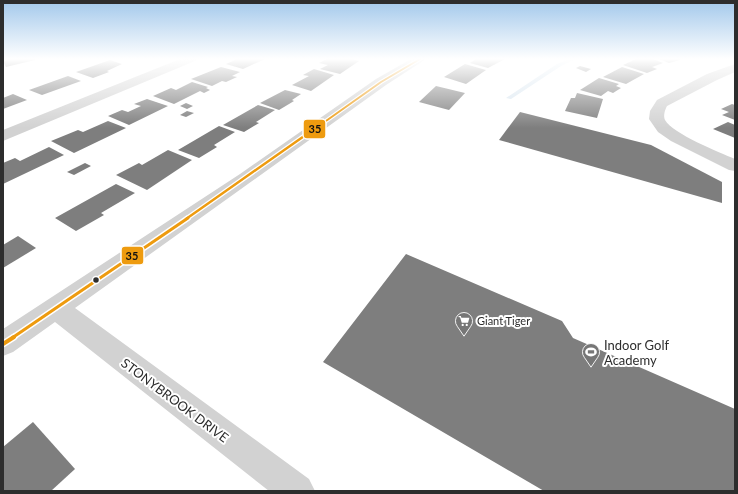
<svg xmlns="http://www.w3.org/2000/svg" width="738" height="494" font-family="Lato,sans-serif">
  <style>
    .lines { fill: none; stroke-linecap: round; stroke-linejoin: round }
    .stream { fill: #d9e6f0; fill-rule: evenodd }
    .building { fill: #7e7e7e }
    .minor { fill: #d2d2d2; fill-rule: evenodd }
    .bus-1-far3-casing { stroke: #fff; stroke-width: 4 }
    .bus-1-far2-casing { stroke: #fff; stroke-width: 5 }
    .bus-1-far1-casing { stroke: #fff; stroke-width: 6 }
    .bus-1-casing { stroke: #fff; stroke-width: 7 }
    .bus-1-far3 { stroke: #ee9b0f; stroke-width: 2 }
    .bus-1-far2 { stroke: #ee9b0f; stroke-width: 2.5 }
    .bus-1-far1 { stroke: #ee9b0f; stroke-width: 3 }
    .bus-1 { stroke: #ee9b0f; stroke-width: 4 }
    .bus-dot { fill: #2d2d2d; stroke: #fff; stroke-width: 1.5 }
    .labels { text-anchor: middle; stroke-width: 4; stroke-linejoin: round; paint-order: stroke }
    .poi-label { font-size: 11px; fill: #2d2d2d; stroke: #fff; text-anchor: start }
    .near-poi-label { font-size: 13px; fill: #2d2d2d; stroke: #fff; text-anchor: start }
    .near-street-label { font-size: 13px; fill: #2d2d2d; stroke: #fff }
    .line-badge { stroke: #fff; stroke-width: 1.5 }
    .pale-badge-label { font-size: 11px; text-anchor: middle; font-weight: bold; fill: #111 }
  </style>
  <rect width="100%" height="100%" fill="#fff"/>
  <g class="lines">
    <polygon class="stream" points="569,59 575,59 561,66 511,99 506,98 557,64"/>
  </g>
  <g class="building">
    <polygon points="10,59 35,59 35,60 6,67 3,61"/>
    <polygon points="237,59 265,59 243,69 226,64"/>
    <polygon points="327,59 352,59 359,61 340,74 320,69 328,65 319,63"/>
    <polygon points="476,59 505,59 488,68 470,63"/>
    <polygon points="636,59 653,59 663,63 652,67 657,69 647,73 623,65"/>
    <polygon points="659,59 680,59 680,60 669,63"/>
    <polygon points="110,60 122,64 107,71 109,72 93,78 76,72"/>
    <polygon points="465,64 486,70 466,84 444,77"/>
    <polygon points="580,66 591,69 586,72 576,68"/>
    <polygon points="221,67 240,72 232,76 237,77 226,82 222,81 212,86 191,79"/>
    <polygon points="622,67 644,74 626,84 603,77"/>
    <polygon points="314,69 334,75 311,91 292,85 309,76 303,75"/>
    <polygon points="68,76 81,81 42,95 29,90"/>
    <polygon points="599,78 619,84 616,86 621,88 613,93 608,91 601,96 580,90"/>
    <polygon points="192,82 208,87 206,88 210,90 204,93 200,91 174,104 153,96 171,88 176,90"/>
    <polygon points="436,86 465,93 449,110 419,102"/>
    <polygon points="285,90 301,94 292,100 294,101 279,110 260,103"/>
    <polygon points="577,93 603,99 597,118 565,111 571,98 575,98"/>
    <polygon points="13,94 27,100 3,109 3,98"/>
    <polygon points="147,99 168,106 129,125 108,116 122,110 128,112 141,106 134,104"/>
    <polygon points="186,103 193,106 187,109 180,106"/>
    <polygon points="732,104 735,105 735,120 722,115 729,112 721,109"/>
    <polygon points="258,105 275,110 256,122 259,123 244,132 223,125"/>
    <polygon points="187,111 194,113 186,117 180,115"/>
    <polygon points="520,112 651,145 722,182 722,203 499,140"/>
    <polygon points="108,121 126,128 74,153 51,141 78,130 83,132"/>
    <polygon points="728,122 735,125 735,138 713,129"/>
    <polygon points="219,126 235,132 214,145 217,147 199,158 178,150"/>
    <polygon points="49,147 64,155 3,184 3,163 15,158 20,161"/>
    <polygon points="168,150 192,160 147,190 116,175 139,163 142,165"/>
    <polygon points="85,163 91,166 74,175 67,172"/>
    <polygon points="116,184 135,193 101,213 104,215 76,231 55,218"/>
    <polygon points="18,236 36,248 3,268 3,245"/>
    <polygon points="406,254 562,321 573,338 735,409 735,491 544,491 323,362"/>
    <polygon points="33,422 75,469 51,491 3,491 3,447"/>
  </g>
  <g class="lines">
    <g class="minor">
      <polygon points="180,59 197,59 195,61 3,141 3,130"/>
      <polygon points="411,59 426,59 386,85 75,308 309,479 315,491 269,491 55,322 13,352 3,356 3,329 240,174 376,79"/>
      <path d="M735 64V72L717 80 667 106C665 110 663 115 665 120 673 134 719 152 735 159V171L729 170 671 141 658 132 649 119 650 111 657 100 707 74Z"/>
    </g>
    <defs>
      <polyline id="bus-1-far3" points="316,128 381,82 420,59"/>
      <polyline id="bus-1-far2" points="186,219 317,127"/>
      <polyline id="bus-1-far1" points="12,338 188,218"/>
      <polyline id="bus-1" points="3,344 14,337"/>
    </defs>
    <use href="#bus-1-far3" class="bus-1-far3-casing"/>
    <use href="#bus-1-far2" class="bus-1-far2-casing"/>
    <use href="#bus-1-far1" class="bus-1-far1-casing"/>
    <use href="#bus-1" class="bus-1-casing"/>
    <use href="#bus-1-far3" class="bus-1-far3"/>
    <use href="#bus-1-far2" class="bus-1-far2"/>
    <use href="#bus-1-far1" class="bus-1-far1"/>
    <use href="#bus-1" class="bus-1"/>
  </g>
  <linearGradient id="sky" x2="0" y2="1"><stop stop-color="#a2c8eb"/><stop offset="0.46" stop-color="#fff"/><stop offset="1" stop-color="#fff" stop-opacity="0"/></linearGradient>
  <rect width="738" height="128" fill="url(#sky)"/>
  <defs>
    <symbol id="supermarket-pin" viewBox="-11 -11 22 30"><path d="M0 17L-7.5 6A9.5 9.5 0 1 1 7.5 6Z" fill="#767676" stroke="#fff"/><path d="M-6-5.5h2.5l.6 2H6L4.5 2H-2.5L-4.4-4H-6ZM-1.5 3.2a1.3 1.3 0 1 0 .1 0ZM3 3.2a1.3 1.3 0 1 0 .1 0Z" fill="#fff"/></symbol>
    <symbol id="stadium-pin" viewBox="-11 -11 22 30"><path d="M0 17L-7.5 6A9.5 9.5 0 1 1 7.5 6Z" fill="#767676" stroke="#fff"/><path d="M0-5a6.5 5 0 1 0 0 10a6.5 5 0 1 0 0-10ZM-3.5-1.8h7v3.6h-7Z" fill="#fff"/></symbol>
  </defs>
  <g fill-rule="evenodd">
    <use href="#supermarket-pin" x="454" y="311" width="20" height="27"/>
    <use href="#stadium-pin" x="581" y="342" width="20" height="27"/>
  </g>
  <circle class="bus-dot" cx="96" cy="280" r="3.5"/>
  <g class="labels">
    <g class="poi-label">
      <text x="477" y="325">Giant Tiger</text>
    </g>
    <g class="near-poi-label">
      <text x="604" y="350">Indoor Golf<tspan x="604" dy="15">Academy</tspan></text>
    </g>
    <g class="near-street-label">
      <text transform="translate(175 400) rotate(37)" y="5">STONYBROOK DRIVE</text>
    </g>
  </g>
  <g class="line-badge">
    <rect x="303" y="119" width="23" height="20" rx="4" fill="#ee9b0f"/>
    <rect x="121" y="246" width="23" height="19" rx="4" fill="#ee9b0f"/>
  </g>
  <g class="pale-badge-label">
    <text x="315" y="133">35</text>
    <text x="132" y="260">35</text>
  </g>
  <rect width="738" height="494" fill="none" stroke="#2d2d2d" stroke-width="8"/>
</svg>
